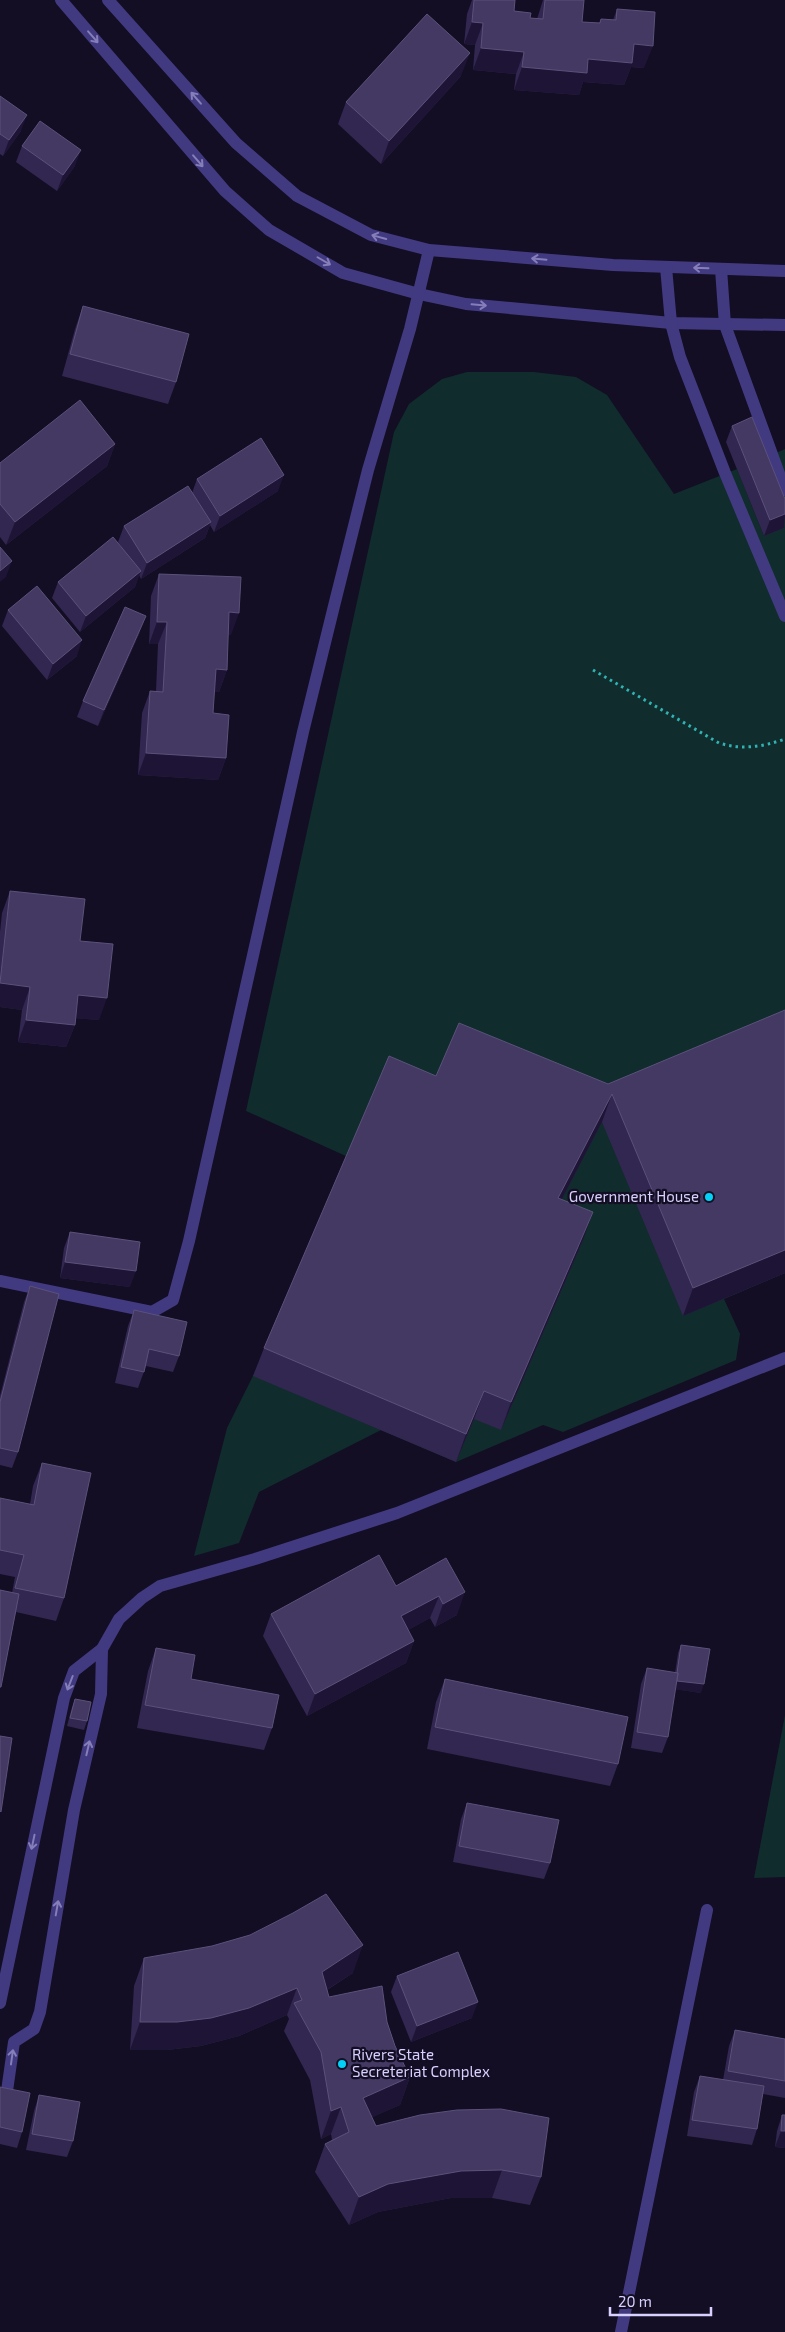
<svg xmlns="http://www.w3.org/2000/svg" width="785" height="2332" font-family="'Exo 2',sans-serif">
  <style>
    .green { fill: #112c2d }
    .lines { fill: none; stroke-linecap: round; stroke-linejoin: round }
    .path { stroke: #30b3b3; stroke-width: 3; stroke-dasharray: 2.5 4; stroke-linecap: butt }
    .minor { stroke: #413a81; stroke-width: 12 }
    .wall { fill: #322750 }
    .shaded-wall { fill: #1e1536 }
    .building { fill: #433963; stroke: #5b517b }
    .oneway { stroke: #857eb9 }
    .poi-dot { fill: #03d1f8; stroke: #130e23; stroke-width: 2 }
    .labels { text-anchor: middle; stroke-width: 4.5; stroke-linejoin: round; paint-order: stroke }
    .poi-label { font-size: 15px; fill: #d8d0fe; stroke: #130e23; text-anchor: end }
  </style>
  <rect width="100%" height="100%" fill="#130e23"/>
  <g class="green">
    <polygon points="467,372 534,372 576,377 607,395 674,494 737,469 764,536 758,461 785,449 785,1273 724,1299 740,1334 736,1360 563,1432 543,1425 456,1462 381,1430 259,1492 239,1543 194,1556 227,1428 253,1376 348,1157 246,1111 394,432 409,404 442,379"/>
    <polygon points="785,1715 785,1877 754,1878"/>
  </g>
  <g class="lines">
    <path class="path" d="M593 670 719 743C742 750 762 747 785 739"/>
    <g class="minor">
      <polyline points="61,0 225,191 269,230 343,273 419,294 466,304 671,323 785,325"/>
      <polyline points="108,0 236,143 297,196 371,235 429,250 613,265 785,271"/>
      <polyline points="666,267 671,323 680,357 725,473 785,616"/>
      <polyline points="721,269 725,325 785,490"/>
      <polyline points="0,1281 152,1312 173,1300 189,1241 303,732 334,606 368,470 410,329 429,250"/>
      <polyline points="0,2003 64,1698 74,1671 102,1649 119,1619 142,1598 160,1586 255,1559 397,1513 785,1358"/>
      <polyline points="5,2105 14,2042 34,2029 40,2012 74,1810 101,1694 102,1649"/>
      <polyline points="621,2332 707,1910"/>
    </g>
  </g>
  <g class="wall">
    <polygon points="472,0 515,0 514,11 530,18 537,19 543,0 584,0 582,22 599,23 601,19 613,20 617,9 644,68 631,67 624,85 583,82 579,95 514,90 516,74 473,70 475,45 464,44 467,14"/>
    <polygon points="461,76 381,164 338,124 346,102"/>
    <polygon points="0,96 21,131 3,156 0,154"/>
    <polygon points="22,146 75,166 57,191 16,162"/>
    <polygon points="83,306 176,382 168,404 62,376 75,329"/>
    <polygon points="732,426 785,499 784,528 764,536 726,442"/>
    <polygon points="115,444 107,466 6,545 0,537 0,463"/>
    <polygon points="197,479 278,491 214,532 210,525 205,538 141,579 139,575 135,587 80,632 52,598 58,582 122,548 118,542 124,526 192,493"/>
    <polygon points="159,574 231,635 228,635 227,670 219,692 214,692 213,713 226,758 218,780 138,775 142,713 150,691 156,691 158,644 149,644 151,596"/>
    <polygon points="8,610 77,656 47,680 2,626"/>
    <polygon points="140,632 98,726 77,717 83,701"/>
    <polygon points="10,891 80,941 99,1020 75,1018 75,1025 66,1047 18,1042 22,1010 0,1007 0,932 2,913"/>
    <polygon points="785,1010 785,1273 683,1316 602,1122 562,1199 583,1240 501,1430 474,1419 456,1462 253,1376 264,1348 436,1076 608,1084"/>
    <polygon points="70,1232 130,1287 60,1278 64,1248"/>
    <polygon points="30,1286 18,1452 12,1468 0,1465 0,1396 24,1302"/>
    <polygon points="134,1310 179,1356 173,1372 146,1366 138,1388 115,1383 128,1326"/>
    <polygon points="42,1463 64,1598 56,1621 16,1612 0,1689 0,1590 12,1593 15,1577 0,1574 0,1498 30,1504 33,1486"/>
    <polygon points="446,1558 457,1615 435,1627 430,1618 408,1630 414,1641 406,1663 307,1716 263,1636 271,1614 396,1586"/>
    <polygon points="681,1645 701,1693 675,1689 668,1737 662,1753 631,1748 641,1684 647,1668 675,1673 678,1653"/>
    <polygon points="156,1648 191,1679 272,1728 264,1750 137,1728 148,1671"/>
    <polygon points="445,1679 618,1764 610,1786 427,1749 436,1702"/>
    <polygon points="75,1699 87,1721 84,1730 67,1726 72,1707"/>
    <polygon points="467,1803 550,1863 544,1879 453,1862 461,1819"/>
    <polygon points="144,1958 353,1973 327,1990 329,1997 387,2022 395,2046 410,2077 400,2105 372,2117 376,2126 541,2177 530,2205 492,2198 451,2198 378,2212 349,2225 315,2172 325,2144 332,2140 331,2134 321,2139 310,2080 284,2031 289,2019 287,2015 239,2036 201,2046 167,2050 130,2050 134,1986"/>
    <polygon points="397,1976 472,2018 411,2042 391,1992"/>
    <polygon points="735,2030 785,2039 785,2098 763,2094 757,2129 752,2145 687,2136 694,2092 700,2076 723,2080 729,2046"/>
    <polygon points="0,2087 22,2132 17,2148 0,2144"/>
    <polygon points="39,2095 73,2141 67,2157 26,2150 34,2111"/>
    <polygon points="785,2113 785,2148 775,2147 777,2131 782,2115 785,2115"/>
  </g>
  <g class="shaded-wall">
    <polygon points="472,22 483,23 475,45 464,44"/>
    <polygon points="634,44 653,46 644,68 631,67 624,85 583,82 579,95 514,90 522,67"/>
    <polygon points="481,48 524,52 516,74 473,70"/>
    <polygon points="470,53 461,76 381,164 389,141"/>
    <polygon points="27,115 21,131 3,156 9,140"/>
    <polygon points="81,150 75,166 57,191 63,175"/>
    <polygon points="115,444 107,466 6,545 15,522"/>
    <polygon points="284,475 278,491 214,532 220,516"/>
    <polygon points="785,514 784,528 764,536 770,520"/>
    <polygon points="211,522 205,538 141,579 147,563"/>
    <polygon points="12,561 6,577 0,582 0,571"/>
    <polygon points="141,571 135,587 80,632 86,616"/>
    <polygon points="229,612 239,613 231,635 221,635"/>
    <polygon points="146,616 140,632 98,726 104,710"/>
    <polygon points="157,622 167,622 158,644 149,644"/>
    <polygon points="82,640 77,656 47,680 53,664"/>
    <polygon points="216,669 227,670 219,692 208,692"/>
    <polygon points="146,753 226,758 218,780 138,775"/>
    <polygon points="0,983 30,987 22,1010 0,1007"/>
    <polygon points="78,995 107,998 99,1020 70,1018"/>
    <polygon points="26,1020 75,1025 66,1047 18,1042"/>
    <polygon points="612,1094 602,1122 548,1226 558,1198"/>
    <polygon points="593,1212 583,1240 501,1430 511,1402"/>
    <polygon points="785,1250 785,1273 683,1316 693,1288"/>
    <polygon points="65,1262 136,1271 130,1287 60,1278"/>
    <polygon points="484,1391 474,1419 456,1462 466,1434"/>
    <polygon points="465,1592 457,1615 435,1627 443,1604"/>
    <polygon points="439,1596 430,1618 393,1639 401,1616"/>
    <polygon points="414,1641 406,1663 307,1716 315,1694"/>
    <polygon points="675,1681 704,1684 701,1693 672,1689"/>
    <polygon points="363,1945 353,1973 312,1999 322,1972"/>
    <polygon points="297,1988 287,2015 239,2036 201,2046 167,2050 130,2050 140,2022"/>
    <polygon points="478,2002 472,2018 411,2042 417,2026"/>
    <polygon points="410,2077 400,2105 353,2126 363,2098"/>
    <polygon points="341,2107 331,2134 321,2139 331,2111"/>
    <polygon points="781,2131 785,2131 785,2148 775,2147"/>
    <polygon points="502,2170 492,2198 451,2198 378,2212 349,2225 359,2197 388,2184 461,2171"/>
  </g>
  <g class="building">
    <polygon points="474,0 515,0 514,11 531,13 530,18 543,19 545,0 584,0 582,22 600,23 601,19 616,20 617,9 655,12 653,46 634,44 632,63 588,59 587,73 522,67 524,52 481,48 483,23 472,22"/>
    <polygon points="427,14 470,53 389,141 346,102"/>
    <polygon points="0,96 27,115 9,140 0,134"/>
    <polygon points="40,121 81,150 63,175 22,146"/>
    <polygon points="83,306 189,334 176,382 70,354"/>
    <polygon points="80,400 115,444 15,522 0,504 0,463"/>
    <polygon points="752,417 785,499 785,514 770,520 732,426"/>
    <polygon points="261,438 284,475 220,516 197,479"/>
    <polygon points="188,486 211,522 147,563 124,526"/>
    <polygon points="113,537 141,571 86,616 58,582"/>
    <polygon points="0,547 12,561 0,571"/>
    <polygon points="159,574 241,577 239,613 229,612 227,670 216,669 213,713 229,715 226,758 146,753 150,691 163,692 167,622 157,622"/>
    <polygon points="37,586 82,640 53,664 8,610"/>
    <polygon points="125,607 146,616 104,710 83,701"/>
    <polygon points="10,891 85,899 80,941 113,944 107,998 78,995 75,1025 26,1020 30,987 0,983"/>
    <polygon points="785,1010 785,1250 693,1288 612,1094 558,1198 593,1212 511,1402 484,1391 466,1434 264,1348 389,1056 436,1076 459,1023 608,1084"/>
    <polygon points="70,1232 140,1242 136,1271 65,1262"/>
    <polygon points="30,1286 59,1294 18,1452 0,1448 0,1402"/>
    <polygon points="134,1310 187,1322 179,1356 149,1349 144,1372 121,1367"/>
    <polygon points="42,1463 91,1473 64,1598 15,1588 24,1555 0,1550 0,1498 34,1505"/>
    <polygon points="379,1555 396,1586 446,1558 465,1592 443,1604 439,1596 401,1616 414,1641 315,1694 271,1614"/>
    <polygon points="0,1590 19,1594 1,1687 0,1687"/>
    <polygon points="681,1645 710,1649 704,1684 677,1681 678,1673 677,1673"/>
    <polygon points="156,1648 195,1655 191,1679 279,1695 272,1728 145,1705"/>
    <polygon points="647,1668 678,1673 668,1737 637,1732"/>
    <polygon points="445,1679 628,1717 618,1764 435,1727"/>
    <polygon points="75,1699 91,1702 87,1721 70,1718"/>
    <polygon points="0,1736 12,1738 1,1812 0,1811"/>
    <polygon points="467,1803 559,1820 550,1863 459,1846"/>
    <polygon points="326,1894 363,1945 322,1972 329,1997 382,1986 387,2022 395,2046 410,2077 363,2098 376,2126 420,2115 457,2110 501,2109 549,2118 541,2177 502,2170 461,2171 388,2184 359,2197 325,2144 349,2132 341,2107 331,2111 321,2052 294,2003 302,2000 297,1988 249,2008 211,2018 177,2022 140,2022 144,1958 212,1946 250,1935 293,1913"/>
    <polygon points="458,1952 478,2002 417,2026 397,1976"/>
    <polygon points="735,2030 785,2039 785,2081 728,2071"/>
    <polygon points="700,2076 764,2086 757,2129 692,2120"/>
    <polygon points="0,2087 30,2093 22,2132 0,2127"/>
    <polygon points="39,2095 80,2102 73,2141 32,2134"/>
    <polygon points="782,2115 785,2115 785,2131 781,2131"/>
  </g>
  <defs><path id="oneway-shaft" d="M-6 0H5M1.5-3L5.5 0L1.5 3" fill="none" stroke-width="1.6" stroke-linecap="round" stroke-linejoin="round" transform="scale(1.25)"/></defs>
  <g class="oneway">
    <use href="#oneway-shaft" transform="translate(93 37) rotate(49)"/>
    <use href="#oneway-shaft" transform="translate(196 98) rotate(-131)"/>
    <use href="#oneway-shaft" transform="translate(198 161) rotate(49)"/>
    <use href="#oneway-shaft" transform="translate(379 237) rotate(-165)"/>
    <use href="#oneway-shaft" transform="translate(539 259) rotate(-175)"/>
    <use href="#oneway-shaft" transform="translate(324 261) rotate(30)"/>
    <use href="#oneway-shaft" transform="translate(701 268) rotate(-178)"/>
    <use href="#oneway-shaft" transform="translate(479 305) rotate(5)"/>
    <use href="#oneway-shaft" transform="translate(70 1683) rotate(111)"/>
    <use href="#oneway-shaft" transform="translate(88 1748) rotate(-77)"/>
    <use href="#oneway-shaft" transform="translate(33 1842) rotate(102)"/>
    <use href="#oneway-shaft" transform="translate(57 1908) rotate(-80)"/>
    <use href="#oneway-shaft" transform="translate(12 2057) rotate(-82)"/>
  </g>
  <g class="poi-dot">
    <circle cx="709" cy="1197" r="5"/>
    <circle cx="342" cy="2064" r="5"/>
  </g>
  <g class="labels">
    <g class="poi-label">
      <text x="699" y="1202">Government House</text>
      <text x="352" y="2060" text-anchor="start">Rivers State<tspan x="352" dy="17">Secreteriat Complex</tspan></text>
    </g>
  </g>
  <path d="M610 2307v8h101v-8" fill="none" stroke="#d8d0fe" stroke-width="2.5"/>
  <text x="618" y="2307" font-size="15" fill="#d8d0fe" stroke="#130e23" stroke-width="4" paint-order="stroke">20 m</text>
</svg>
